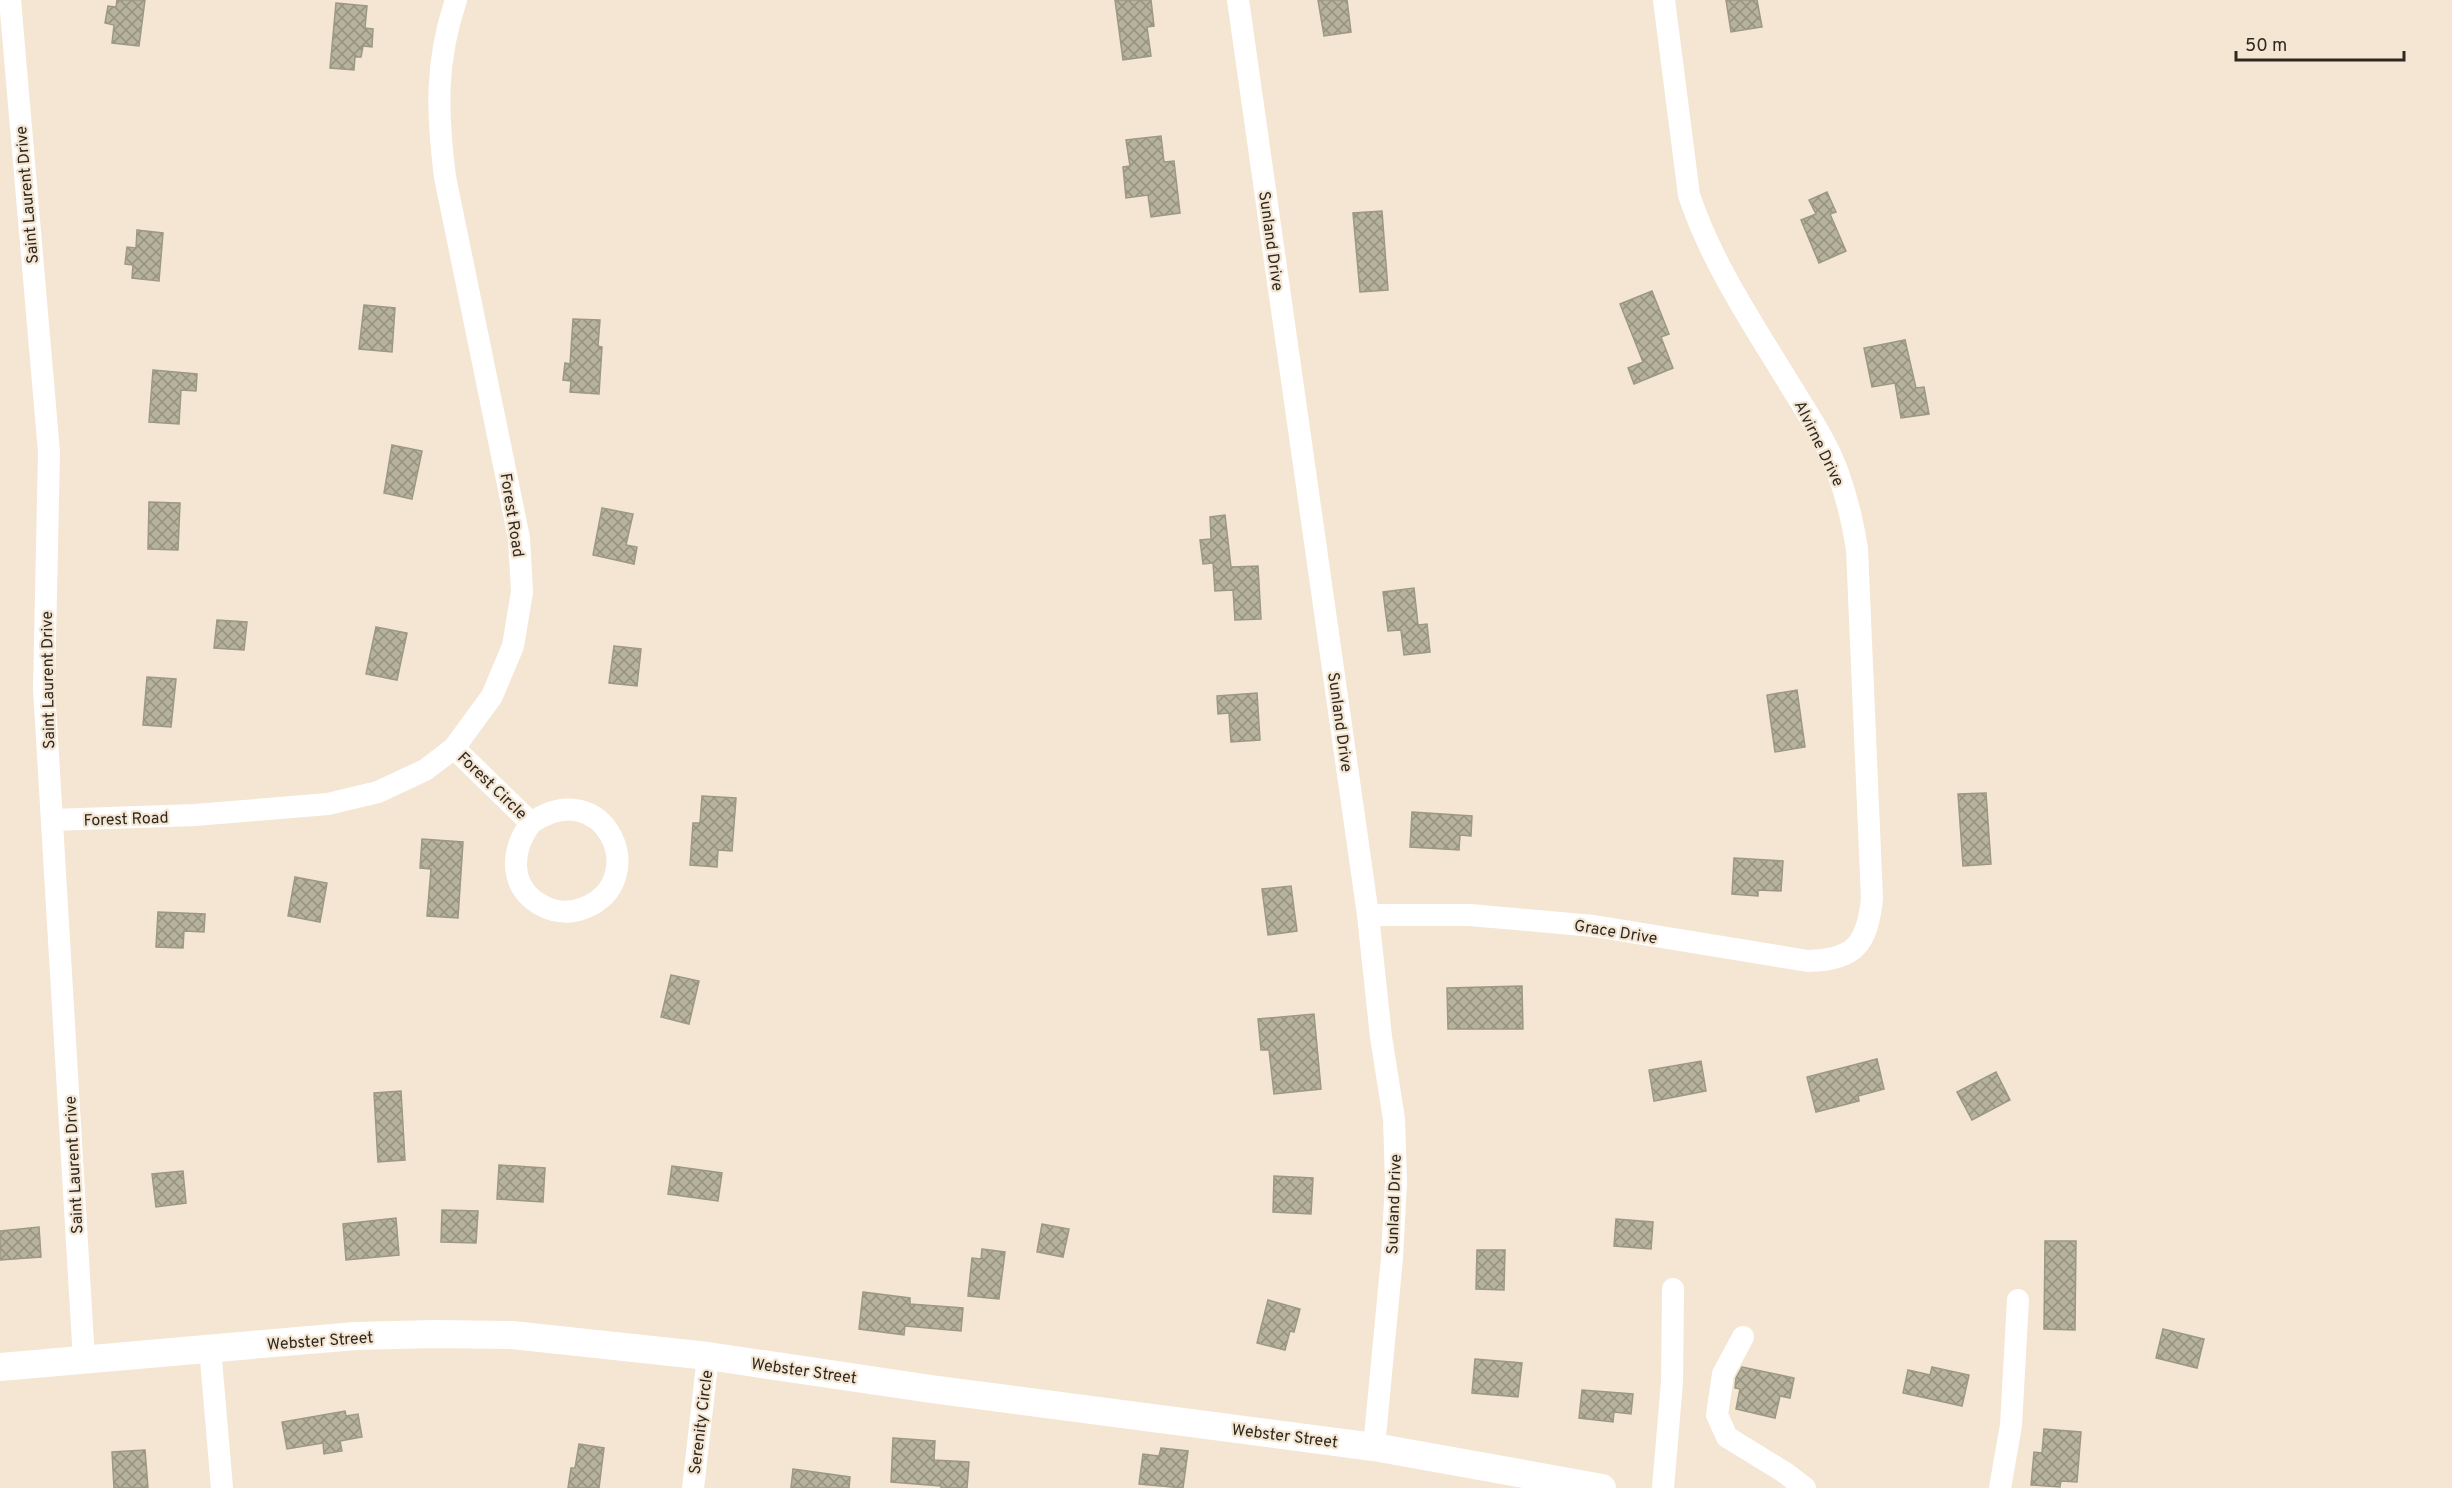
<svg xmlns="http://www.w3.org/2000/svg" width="2452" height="1488" font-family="Overpass,sans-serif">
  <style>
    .building { fill: url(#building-cross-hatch); stroke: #9c9883; stroke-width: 1.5 }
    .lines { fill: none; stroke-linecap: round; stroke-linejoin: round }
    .minor { stroke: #fff; stroke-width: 22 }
    .major { stroke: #fff; stroke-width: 28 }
    .labels { text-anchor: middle; stroke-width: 4.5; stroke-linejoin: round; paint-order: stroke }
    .street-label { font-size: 16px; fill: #2d2821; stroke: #f4e6d2 }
  </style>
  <defs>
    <pattern id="building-cross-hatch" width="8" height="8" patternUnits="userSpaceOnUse" patternTransform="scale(1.5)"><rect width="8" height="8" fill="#b6b29c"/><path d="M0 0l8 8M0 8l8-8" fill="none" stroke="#94917f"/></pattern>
  </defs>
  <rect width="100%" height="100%" fill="#f4e6d2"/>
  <g class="building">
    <polygon points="117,0 145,0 139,46 112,43 114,25 105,23 108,6 116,7"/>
    <polygon points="1115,0 1151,0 1154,26 1147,27 1151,56 1123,60"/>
    <polygon points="1318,0 1347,0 1351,32 1324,36"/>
    <polygon points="1726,0 1757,0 1762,27 1731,32"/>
    <polygon points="336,3 367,6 365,28 373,29 372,47 363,46 361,57 355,57 354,70 330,68"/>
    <polygon points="1161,136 1164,162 1174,161 1180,213 1151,217 1148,195 1126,198 1123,167 1130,166 1126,140"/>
    <polygon points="1827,192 1836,212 1830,214 1846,251 1819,263 1801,220 1816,214 1809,200"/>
    <polygon points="1382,211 1388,290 1360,292 1353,213"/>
    <polygon points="137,230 163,233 159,281 132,278 133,265 125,264 127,247 136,248"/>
    <polygon points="1652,291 1669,334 1661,337 1673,368 1634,384 1628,368 1643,362 1620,304"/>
    <polygon points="364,305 395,308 392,352 359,349"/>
    <polygon points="573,319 600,320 598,346 602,347 599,394 570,392 571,381 563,380 565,363 570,364"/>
    <polygon points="1905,340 1916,388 1924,387 1929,414 1901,418 1895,383 1872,387 1864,348"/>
    <polygon points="153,370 197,374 196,391 181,390 179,424 149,422"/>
    <polygon points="392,445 422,451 412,499 384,493"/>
    <polygon points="149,502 180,503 178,550 148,549"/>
    <polygon points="602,508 633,514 626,545 637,547 634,564 593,555"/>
    <polygon points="1225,515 1231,567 1258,566 1261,619 1235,620 1233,590 1215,591 1213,563 1203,564 1200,540 1211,539 1210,517"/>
    <polygon points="1414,588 1418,625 1427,624 1430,652 1404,655 1401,630 1388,631 1383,592"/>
    <polygon points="217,620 247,622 244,650 214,648"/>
    <polygon points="376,627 407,633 397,680 366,674"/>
    <polygon points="614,646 641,649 637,686 609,683"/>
    <polygon points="147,677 176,679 171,727 143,725"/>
    <polygon points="1797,690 1805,747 1775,752 1767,695"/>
    <polygon points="1257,693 1260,740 1231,742 1229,713 1218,714 1217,696"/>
    <polygon points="1986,793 1991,864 1963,866 1958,794"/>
    <polygon points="702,796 736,798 732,851 718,850 717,867 690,865 693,823 700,823"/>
    <polygon points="1412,812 1472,816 1471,836 1460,835 1459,850 1410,847"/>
    <polygon points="422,839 463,842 458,918 427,916 431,869 420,868"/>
    <polygon points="1734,858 1783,861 1781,891 1758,890 1758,896 1732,894"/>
    <polygon points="295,877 327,883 320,922 288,916"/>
    <polygon points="1291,886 1297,931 1268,935 1262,889"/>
    <polygon points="158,912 205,914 204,932 184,931 183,948 156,947"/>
    <polygon points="671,975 699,981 689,1024 661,1017"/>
    <polygon points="1522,986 1523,1029 1448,1029 1447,988"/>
    <polygon points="1314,1014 1321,1089 1274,1094 1269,1050 1261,1050 1258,1019"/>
    <polygon points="1877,1059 1884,1089 1858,1096 1859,1101 1816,1112 1807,1077"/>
    <polygon points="1701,1061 1706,1091 1654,1101 1649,1070"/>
    <polygon points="1996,1072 2010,1100 1972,1120 1957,1092"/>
    <polygon points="401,1091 405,1160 378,1162 374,1093"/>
    <polygon points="499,1165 545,1168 543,1202 497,1199"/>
    <polygon points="672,1166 722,1173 718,1201 668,1194"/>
    <polygon points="183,1171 186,1203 156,1207 152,1174"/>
    <polygon points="1274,1176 1313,1178 1311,1214 1273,1212"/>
    <polygon points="442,1210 478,1211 476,1243 441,1242"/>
    <polygon points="396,1218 399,1255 346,1260 343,1224"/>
    <polygon points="1616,1219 1653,1222 1651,1249 1614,1246"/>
    <polygon points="1042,1224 1069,1229 1063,1257 1037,1252"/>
    <polygon points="39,1227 41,1257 0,1260 0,1231"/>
    <polygon points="2045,1241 2076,1241 2075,1330 2044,1329"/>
    <polygon points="982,1249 1005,1252 999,1299 968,1296 972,1258 981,1259"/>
    <polygon points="1477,1250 1505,1250 1504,1290 1476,1289"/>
    <polygon points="863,1292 910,1298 910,1304 963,1308 961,1331 905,1326 904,1335 859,1329"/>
    <polygon points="1268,1300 1300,1309 1294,1332 1290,1331 1285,1350 1257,1343"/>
    <polygon points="2163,1329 2204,1339 2197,1368 2156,1358"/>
    <polygon points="1475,1359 1522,1363 1518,1397 1472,1393"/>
    <polygon points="1742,1367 1794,1378 1790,1398 1780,1396 1775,1418 1736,1409 1740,1389 1735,1388 1736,1378"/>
    <polygon points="1932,1367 1969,1375 1962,1406 1903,1393 1908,1370 1930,1375"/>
    <polygon points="1582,1390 1633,1394 1631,1414 1614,1412 1613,1422 1579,1418"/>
    <polygon points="345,1411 346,1416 358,1414 362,1437 340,1441 342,1451 324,1454 323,1443 287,1449 282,1422"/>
    <polygon points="2044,1429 2081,1432 2077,1482 2061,1481 2060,1487 2031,1485 2034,1452 2042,1453"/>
    <polygon points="893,1438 935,1441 934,1460 969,1462 967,1488 941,1488 941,1486 891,1482"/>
    <polygon points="579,1444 604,1448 599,1488 568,1488 571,1468 575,1468"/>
    <polygon points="1161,1448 1188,1451 1183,1488 1139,1484 1143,1454 1159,1456"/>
    <polygon points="145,1450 148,1488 114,1488 112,1452"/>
    <polygon points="793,1469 850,1477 849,1488 791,1488"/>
  </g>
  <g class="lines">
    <g class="minor">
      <polyline points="10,0 49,452 44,688 84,1360"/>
      <polyline points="1238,0 1368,915 1381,1037 1394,1119 1396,1182 1392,1258 1374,1447"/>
      <path d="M454 748 531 823C510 851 508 890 545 907 557 913 572 913 584 908 653 881 605 772 531 823"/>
      <path d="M52 820 195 815 328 804 378 792 425 770 454 748 492 696 513 646 522 592 519 538 445 177C437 113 435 62 456 0"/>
      <path d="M1368 915H1470L1594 926 1808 961C1855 960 1867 944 1872 899L1857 549C1853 523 1847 498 1838 473 1827 442 1807 413 1790 385 1753 324 1712 264 1689 195L1664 0"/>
      <polyline points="1743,1337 1723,1374 1717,1415 1727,1437 1784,1472 1805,1488"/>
      <polyline points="210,1348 222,1488"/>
      <polyline points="693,1488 708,1356"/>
      <polyline points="1663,1488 1672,1382 1673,1289"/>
      <polyline points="2000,1488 2011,1425 2018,1300"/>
    </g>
    <polyline class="major" points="0,1367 355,1336 434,1334 512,1335 708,1356 931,1389 1374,1447 1602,1488"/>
  </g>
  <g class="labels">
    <g class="street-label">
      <text transform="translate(26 195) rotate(-95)" y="6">Saint Laurent Drive</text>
      <text transform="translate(1272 241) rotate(82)" y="6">Sunland Drive</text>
      <text transform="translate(1820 443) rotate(64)" y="6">Alvirne Drive</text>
      <text transform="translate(513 515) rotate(81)" y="6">Forest Road</text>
      <text transform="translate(47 680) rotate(-91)" y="6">Saint Laurent Drive</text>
      <text transform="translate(1341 722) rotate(82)" y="6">Sunland Drive</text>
      <text transform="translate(493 785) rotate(44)" y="6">Forest Circle</text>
      <text transform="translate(126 818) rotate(-2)" y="6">Forest Road</text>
      <text transform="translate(1616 931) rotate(9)" y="6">Grace Drive</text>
      <text transform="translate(73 1165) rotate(-93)" y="6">Saint Laurent Drive</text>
      <text transform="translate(1393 1204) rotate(-88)" y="6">Sunland Drive</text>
      <text transform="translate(320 1340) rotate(-4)" y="6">Webster Street</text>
      <text transform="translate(804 1370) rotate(8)" y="6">Webster Street</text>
      <text transform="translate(700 1422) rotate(-83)" y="6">Serenity Circle</text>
      <text transform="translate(1285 1435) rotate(7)" y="6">Webster Street</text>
    </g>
  </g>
  <path d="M2236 51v9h168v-9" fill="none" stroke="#2d2821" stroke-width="3"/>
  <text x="2245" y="51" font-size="18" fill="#2d2821" stroke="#f4e6d2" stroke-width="4.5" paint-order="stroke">50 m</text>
</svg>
